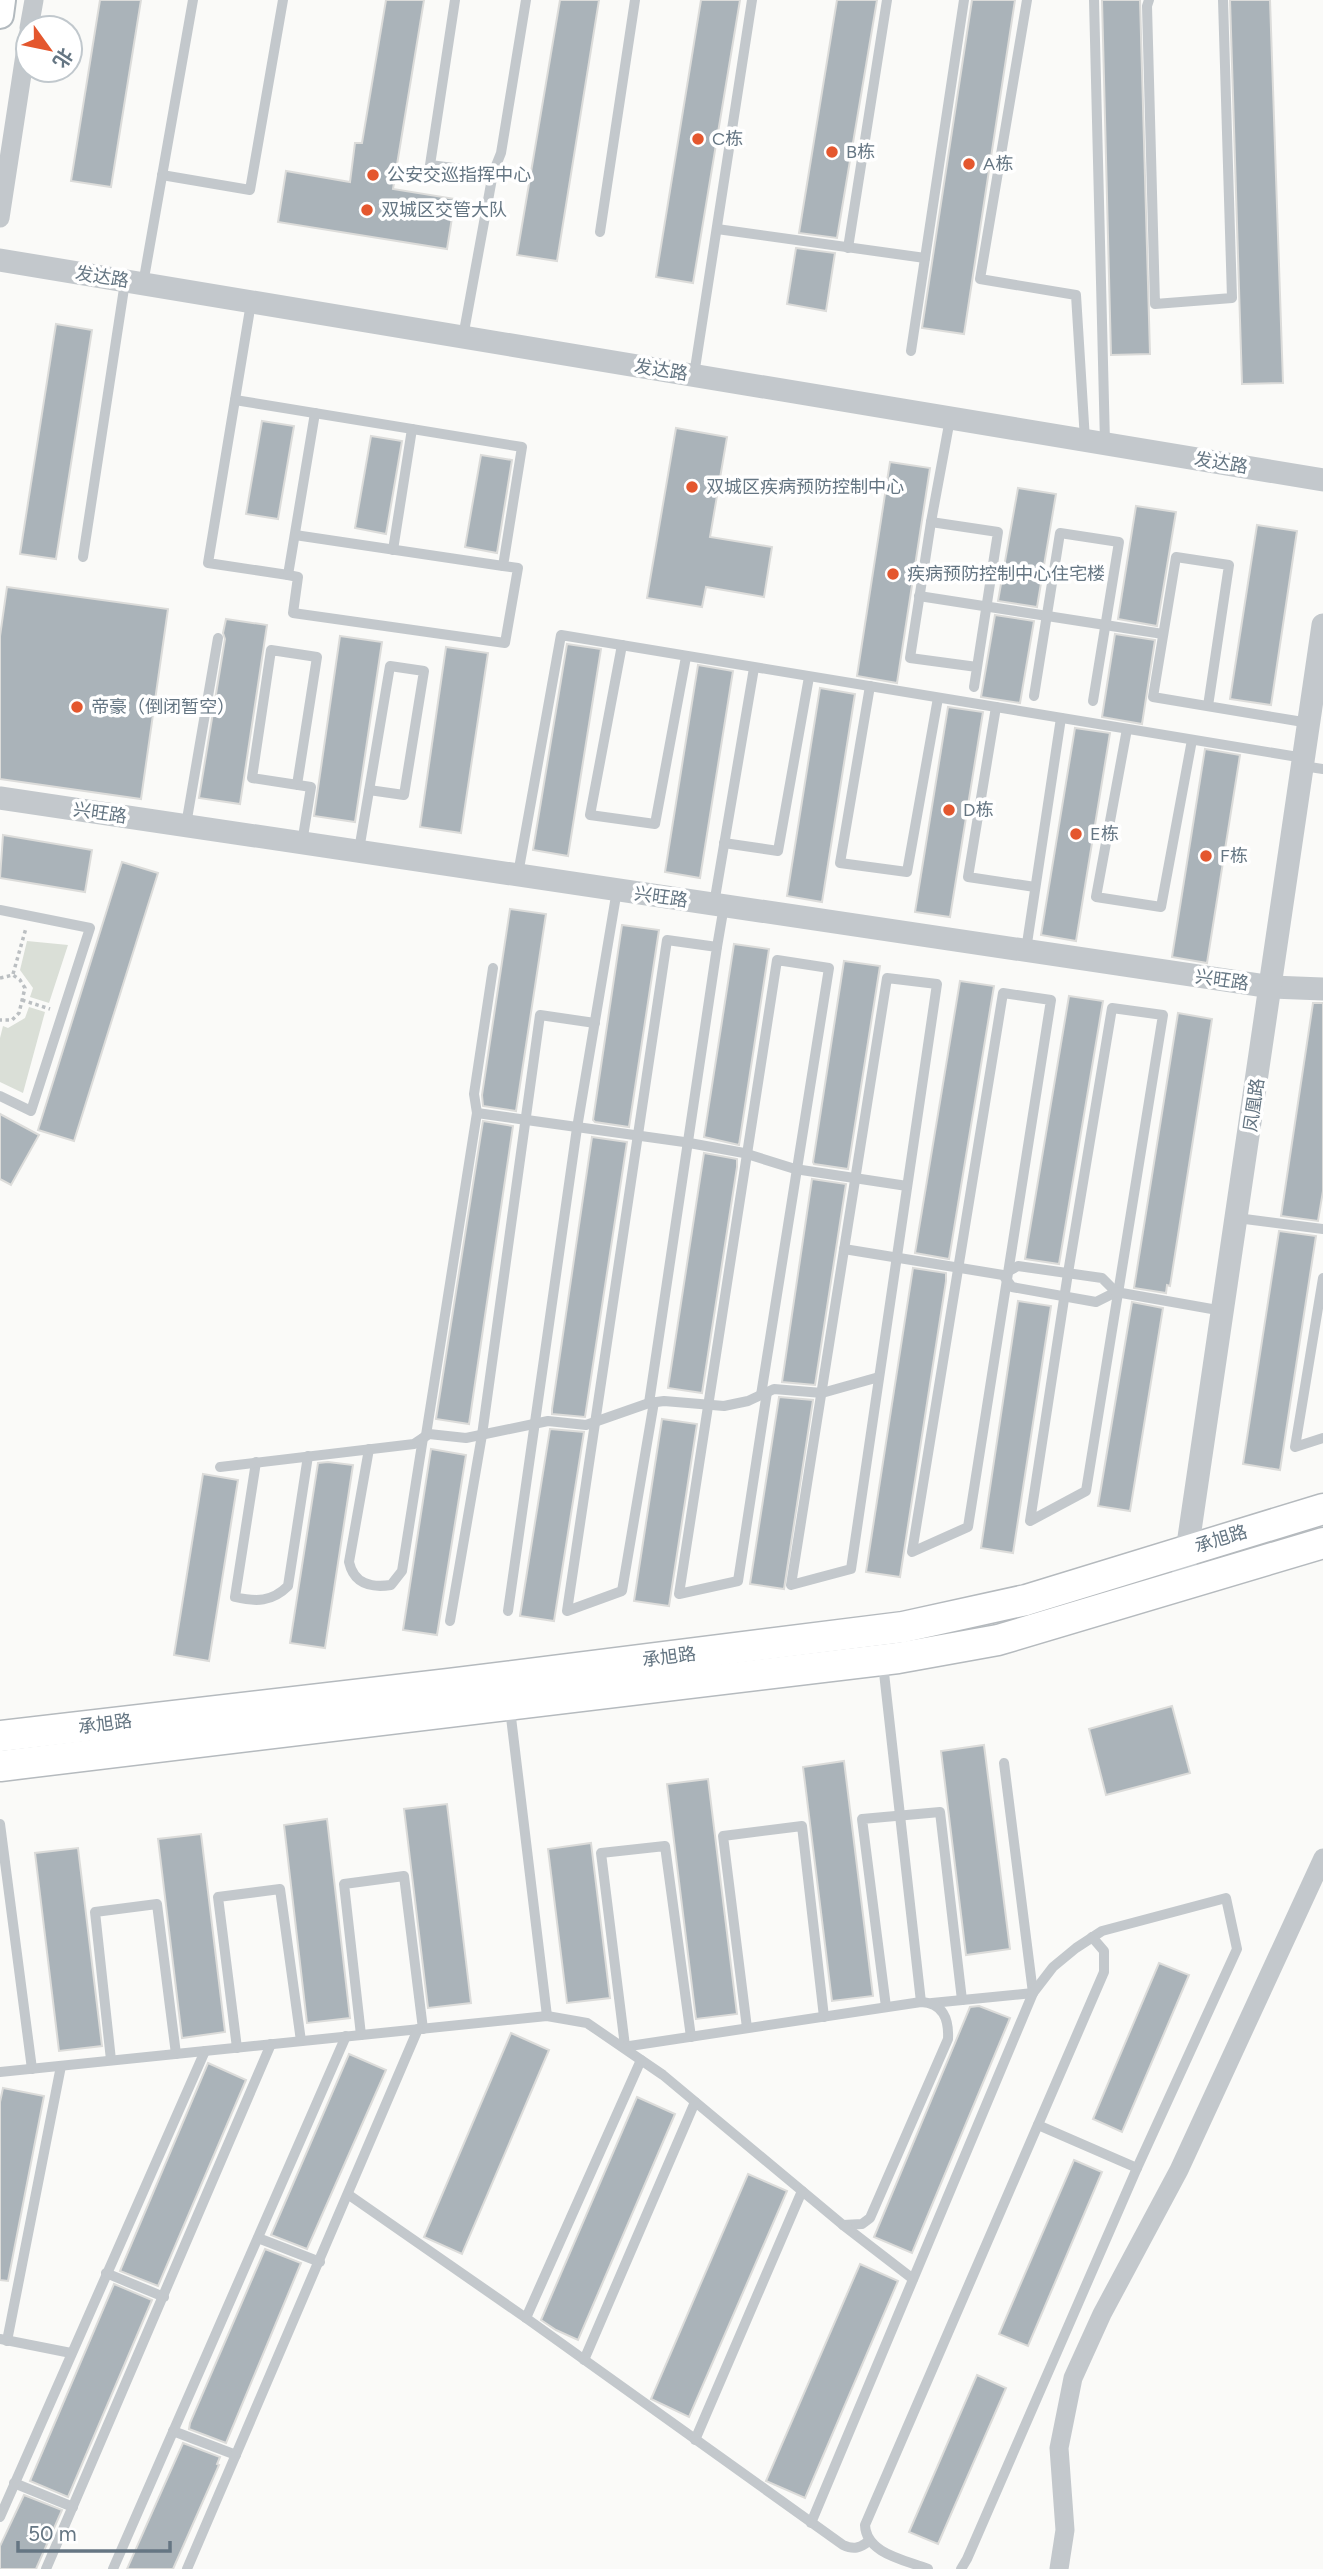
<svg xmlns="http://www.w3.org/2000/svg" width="1323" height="2569" font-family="Figtree,'Noto Sans SC',sans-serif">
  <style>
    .green { fill: #dadfd7 }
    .building { fill: #aab3b9; stroke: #dcdcda; stroke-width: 2 }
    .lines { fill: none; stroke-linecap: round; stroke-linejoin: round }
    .secondary-casing { stroke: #b3babf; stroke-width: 30 }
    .primary-casing { stroke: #b5babe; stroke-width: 33 }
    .path { stroke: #bbbfc2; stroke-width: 3.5; stroke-dasharray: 3.5 3.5; stroke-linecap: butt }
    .service { stroke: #c3c8cc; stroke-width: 10 }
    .minor { stroke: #c3c8cc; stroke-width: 19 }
    .tertiary { stroke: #c3c8cc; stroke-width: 23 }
    .secondary { stroke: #fff; stroke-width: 26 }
    .primary { stroke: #fff; stroke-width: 30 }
    .poi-dot { fill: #e4572e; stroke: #fff; stroke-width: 2.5 }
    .labels { text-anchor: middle; stroke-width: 7; stroke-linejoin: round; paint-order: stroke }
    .poi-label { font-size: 18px; fill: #657683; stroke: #fff; text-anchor: start }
    .street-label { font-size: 18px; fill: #657683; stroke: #fff }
  </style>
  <rect width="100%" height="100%" fill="#fafaf8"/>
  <g class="green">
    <polygon points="27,941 68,945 49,1003 30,997 33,988 20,970"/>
    <polygon points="29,1007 45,1012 23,1093 0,1082 0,1038 3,1026 8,1028 25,1018"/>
  </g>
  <g class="building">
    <polygon points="100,0 141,0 111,187 71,181"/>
    <polygon points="386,0 424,0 393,189 455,199 447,249 278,222 286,171 350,182 355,143 362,143"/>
    <polygon points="560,0 599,0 557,261 517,255"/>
    <polygon points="701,0 740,0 693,283 656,277"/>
    <polygon points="837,0 877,0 837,238 799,233"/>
    <polygon points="972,0 1015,0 964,334 922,328"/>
    <polygon points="1102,0 1140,0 1150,354 1111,355"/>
    <polygon points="1230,0 1270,0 1283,383 1242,384"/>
    <polygon points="796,248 835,253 826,311 787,304"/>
    <polygon points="56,324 92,330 56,559 20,554"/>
    <polygon points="262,421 294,426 278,519 246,514"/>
    <polygon points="676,428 727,437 710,537 772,547 764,597 706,587 702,607 647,598"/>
    <polygon points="371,436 402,441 386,534 355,528"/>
    <polygon points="481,455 512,460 497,553 465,547"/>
    <polygon points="890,462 930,468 897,683 857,676"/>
    <polygon points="1018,488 1056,494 1037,607 998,601"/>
    <polygon points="1136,506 1176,512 1157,626 1118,619"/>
    <polygon points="1257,525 1297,531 1271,705 1230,699"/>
    <polygon points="7,587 168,609 141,799 0,779 0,636"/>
    <polygon points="995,615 1034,621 1020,703 981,697"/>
    <polygon points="226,619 267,625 240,804 199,798 225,639 223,633"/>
    <polygon points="1115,634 1155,640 1142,724 1102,717"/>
    <polygon points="340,636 382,642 355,822 314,816"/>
    <polygon points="567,644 601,649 568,856 533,850"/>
    <polygon points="446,647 488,653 461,833 420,827"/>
    <polygon points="698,665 733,671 700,878 665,872"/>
    <polygon points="820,688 855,694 822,902 787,896"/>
    <polygon points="948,707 983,712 950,917 915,912"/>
    <polygon points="1075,728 1110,733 1076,941 1041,935"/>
    <polygon points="1205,749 1240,755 1207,963 1172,957"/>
    <polygon points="3,835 92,850 85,892 0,878"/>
    <polygon points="122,862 158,873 74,1141 38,1130"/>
    <polygon points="510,909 546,914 516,1111 483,1106 482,1095"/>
    <polygon points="622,925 659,930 629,1127 595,1122 593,1120"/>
    <polygon points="734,944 769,949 739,1145 704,1137"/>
    <polygon points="844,961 880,966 848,1169 814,1164 813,1162"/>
    <polygon points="960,981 994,986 949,1259 915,1253"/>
    <polygon points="1069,996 1103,1001 1059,1264 1025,1259"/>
    <polygon points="1313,1003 1323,1003 1323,1191 1318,1221 1281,1216"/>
    <polygon points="1178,1013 1212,1019 1170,1286 1167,1285 1166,1293 1134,1288"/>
    <polygon points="0,1114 39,1135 11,1185 0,1179"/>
    <polygon points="483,1121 513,1126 469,1424 436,1419"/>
    <polygon points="592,1137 627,1142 585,1417 552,1414 552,1409"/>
    <polygon points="704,1153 737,1159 737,1167 702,1393 668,1388"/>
    <polygon points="812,1179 846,1184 815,1385 782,1382"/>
    <polygon points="1279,1231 1316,1236 1280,1470 1243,1464"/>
    <polygon points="913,1268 946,1273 946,1281 900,1577 866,1572"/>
    <polygon points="1018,1301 1051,1306 1013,1553 981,1548"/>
    <polygon points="1132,1302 1163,1308 1130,1511 1098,1506"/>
    <polygon points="779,1397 813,1400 784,1589 750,1584"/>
    <polygon points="662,1419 697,1424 669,1606 634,1601"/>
    <polygon points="550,1429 584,1432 554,1621 520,1616"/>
    <polygon points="431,1449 466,1455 437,1635 403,1630"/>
    <polygon points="328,1462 353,1465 325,1648 290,1643 318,1463"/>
    <polygon points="203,1474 238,1480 209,1661 174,1655"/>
    <polygon points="1172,1706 1190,1773 1106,1795 1089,1729"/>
    <polygon points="984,1745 1010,1949 966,1955 941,1751"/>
    <polygon points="844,1761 873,1996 832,2001 803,1767"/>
    <polygon points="708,1779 737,2014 696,2019 667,1784"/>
    <polygon points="447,1804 471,2003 428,2008 404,1809"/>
    <polygon points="327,1819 350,2018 307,2023 284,1825"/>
    <polygon points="201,1834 225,2032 182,2038 158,1839"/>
    <polygon points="591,1843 610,1998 567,2003 548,1849"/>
    <polygon points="78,1848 102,2046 59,2051 35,1853"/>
    <polygon points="1159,1963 1189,1975 1122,2132 1093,2119"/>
    <polygon points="979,2006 1010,2018 912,2253 874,2237 970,2007"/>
    <polygon points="511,2033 549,2050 462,2254 424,2237"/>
    <polygon points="349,2054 386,2070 307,2249 271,2235"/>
    <polygon points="208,2063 246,2080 158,2286 120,2271"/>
    <polygon points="3,2088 44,2096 8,2281 0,2280 0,2102"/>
    <polygon points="637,2097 675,2114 578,2340 556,2330 541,2320"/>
    <polygon points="1074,2160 1102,2172 1028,2346 999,2334"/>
    <polygon points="748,2174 787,2191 689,2417 651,2399"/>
    <polygon points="265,2249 301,2263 226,2443 189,2429 190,2423"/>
    <polygon points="860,2264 898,2281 805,2498 766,2481"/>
    <polygon points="114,2284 152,2300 68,2497 30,2481"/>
    <polygon points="977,2375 1006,2388 938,2544 909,2532"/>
    <polygon points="183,2443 220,2457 217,2464 219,2465 173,2569 127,2569"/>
    <polygon points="24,2495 62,2510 36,2569 0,2569 0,2546"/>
  </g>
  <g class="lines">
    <defs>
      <polyline id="secondary" points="0,15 2,0"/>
      <g id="primary">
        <polyline points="0,1736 449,1684 903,1627 1026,1600 1323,1509"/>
        <polyline points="0,1766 898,1658 998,1640 1323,1543"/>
      </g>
    </defs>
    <use href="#secondary" class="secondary-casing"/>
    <use href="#primary" class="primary-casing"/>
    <g class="path">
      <polyline points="13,974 26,928"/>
      <polyline points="0,978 13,975 20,980 25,988 19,1013 12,1020 0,1020"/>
      <polyline points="22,1000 50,1009"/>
    </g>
    <g class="service">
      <polyline points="455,0 430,165 493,173 463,337"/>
      <polyline points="1027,0 980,279 1076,295 1085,440"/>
      <polyline points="1094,0 1105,443"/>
      <polyline points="1149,0 1147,6 1155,304 1232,298 1223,0"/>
      <polyline points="493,173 501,153 526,0"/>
      <polyline points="162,175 250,190 283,0"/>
      <polyline points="717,229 925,258"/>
      <polyline points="600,232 635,0"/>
      <polyline points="848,248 887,0"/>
      <polyline points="143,284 193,0"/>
      <polyline points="251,303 208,563 288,575 315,413"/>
      <polyline points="911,351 964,0"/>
      <polyline points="694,375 752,0"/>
      <polyline points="235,400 522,447 503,566 295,535"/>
      <polyline points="931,522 950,419"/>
      <polyline points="393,550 412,429"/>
      <polyline points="83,557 125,282"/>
      <polyline points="288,575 298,577 293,613 505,643 518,568 503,566"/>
      <polyline points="919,596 1163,634"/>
      <polyline points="622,645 590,815 655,824 686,657"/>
      <polyline points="870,686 840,863 907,872 938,698"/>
      <polyline points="974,687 998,532 931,522 910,658 977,667"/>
      <polyline points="1034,696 1060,533 1119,542 1093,701"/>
      <polyline points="1208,706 1229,565 1176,557 1153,697 1309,723"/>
      <polyline points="996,707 968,877 1035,887"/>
      <polyline points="1127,729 1096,897 1161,907 1192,740"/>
      <polyline points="1303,766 1323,769"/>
      <polyline points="297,785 317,657 271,650 252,778 311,787 302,843"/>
      <polyline points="186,825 218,638"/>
      <polyline points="724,843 778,851 809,677"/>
      <polyline points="359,850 390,666 424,671 404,795 369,790"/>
      <polyline points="518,874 561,635 1304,758"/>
      <polyline points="714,904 754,668"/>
      <polyline points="0,910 90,928 31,1111 0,1096"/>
      <polyline points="717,947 724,906"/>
      <polyline points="1026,950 1061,718"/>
      <polygon points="887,978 937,984 851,1569 791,1585"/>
      <polygon points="1003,993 1051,1000 968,1527 912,1552"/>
      <polygon points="1112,1008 1163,1015 1086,1491 1030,1521 1068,1273"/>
      <polyline points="477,1113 684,1142 744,1153 795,1169 907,1186"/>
      <polyline points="1237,1218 1323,1229"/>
      <polyline points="844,1249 1003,1275 1012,1287 1096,1302 1116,1292 1102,1278 1018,1266 1009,1271"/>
      <polyline points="1323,1278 1295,1447 1323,1438"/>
      <polyline points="1116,1292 1223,1311"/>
      <polyline points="761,1395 829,968 777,960 679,1594 738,1581 767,1392"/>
      <polyline points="649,1403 717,947 667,940 567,1611 622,1591 654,1402"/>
      <polyline points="426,1435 477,1113 474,1094 493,968"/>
      <path d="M369 1449 349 1562C354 1584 371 1588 391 1585L402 1571 423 1438"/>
      <path d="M256 1462 235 1597C256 1602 272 1602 288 1586L308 1456"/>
      <polyline points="220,1467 414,1444 429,1434 466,1438 548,1421 586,1425 649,1403 664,1401 724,1406 748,1401 774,1389 822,1393 879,1377"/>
      <polyline points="508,1611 577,1128 617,890"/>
      <polyline points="450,1621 482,1435 540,1015 595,1023"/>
      <polyline points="883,1664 921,2002"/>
      <polyline points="510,1709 547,2016"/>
      <polyline points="1004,1763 1033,1993"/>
      <polyline points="0,1824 32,2069"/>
      <polyline points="932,2003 1033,1993"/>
      <polyline points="886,2007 862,1819 940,1812 962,2000"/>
      <polyline points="747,2028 723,1836 802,1826 824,2017"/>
      <polyline points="361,2035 344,1884 404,1876 423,2029"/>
      <polyline points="625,2046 601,1853 665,1846 691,2037"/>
      <path d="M623 2047 921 2002C943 2003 949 2019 948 2039L870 2218 862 2224 843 2225"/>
      <polyline points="237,2048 218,1897 280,1889 301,2041"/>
      <polyline points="111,2060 95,1912 157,1904 176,2054"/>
      <polyline points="0,2072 547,2016 587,2023 663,2075 843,2225 913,2279"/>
      <polyline points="1038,2125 1137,2168"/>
      <path d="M349 2195 526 2318 843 2545C854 2550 860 2548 869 2541"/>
      <polyline points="258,2238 320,2262"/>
      <polyline points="106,2273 164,2297"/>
      <polyline points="526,2318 641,2060"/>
      <polyline points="0,2339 71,2353"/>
      <polyline points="7,2341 61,2066"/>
      <polyline points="584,2360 695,2102"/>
      <polyline points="173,2431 236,2455"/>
      <polyline points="695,2440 802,2191"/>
      <polyline points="14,2483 73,2507"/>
      <polyline points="0,2517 205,2051"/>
      <polyline points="811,2523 1033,1993 1053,1967 1076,1948 1102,1931 1226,1898 1237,1949 1137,2168 967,2559 961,2569"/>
      <polyline points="46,2569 271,2044"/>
      <polyline points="113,2569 346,2036"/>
      <polyline points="187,2569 418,2029"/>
      <path d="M928 2569C906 2560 866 2554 865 2525L1104 1972V1951L1092 1937"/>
    </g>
    <g class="minor">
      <polyline points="29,28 34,0"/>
      <polyline points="0,218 28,35"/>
      <polyline points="1059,2569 1065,2530 1059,2448 1073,2378 1102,2314 1179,2170 1323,1858"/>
    </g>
    <g class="tertiary">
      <polyline points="0,260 1323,480"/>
      <polyline points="0,798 1272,987 1323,989"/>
      <polyline points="1182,1585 1323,625"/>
    </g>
    <use href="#secondary" class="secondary"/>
    <use href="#primary" class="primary"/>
  </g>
  <g class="poi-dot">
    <circle cx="698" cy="139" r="7"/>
    <circle cx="832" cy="152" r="7"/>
    <circle cx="969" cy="164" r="7"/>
    <circle cx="373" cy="175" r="7"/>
    <circle cx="367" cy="210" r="7"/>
    <circle cx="692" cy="487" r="7"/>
    <circle cx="893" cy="574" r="7"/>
    <circle cx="77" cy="707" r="7"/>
    <circle cx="949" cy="810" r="7"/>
    <circle cx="1076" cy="834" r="7"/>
    <circle cx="1206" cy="856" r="7"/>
  </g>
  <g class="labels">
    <g class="poi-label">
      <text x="712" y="145">C栋</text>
      <text x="846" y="158">B栋</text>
      <text x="983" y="170">A栋</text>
      <text x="387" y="181">公安交巡指挥中心</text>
      <text x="381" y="216">双城区交管大队</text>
      <text x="706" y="493">双城区疾病预防控制中心</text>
      <text x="907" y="580">疾病预防控制中心住宅楼</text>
      <text x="91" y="713">帝豪（倒闭暂空）</text>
      <text x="963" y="816">D栋</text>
      <text x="1090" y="840">E栋</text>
      <text x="1220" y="862">F栋</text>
    </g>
    <g class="street-label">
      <text transform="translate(102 277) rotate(9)" y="6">发达路</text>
      <text transform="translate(661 370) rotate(9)" y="6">发达路</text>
      <text transform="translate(1221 463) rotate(9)" y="6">发达路</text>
      <text transform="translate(100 813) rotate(8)" y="6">兴旺路</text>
      <text transform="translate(661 897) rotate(8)" y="6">兴旺路</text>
      <text transform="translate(1222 980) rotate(8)" y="6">兴旺路</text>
      <text transform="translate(1254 1105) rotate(-82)" y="6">凤凰路</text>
      <text transform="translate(1221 1539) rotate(-17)" y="6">承旭路</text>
      <text transform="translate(669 1657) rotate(-7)" y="6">承旭路</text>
      <text transform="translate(105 1724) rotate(-7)" y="6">承旭路</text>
    </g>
  </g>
  <g transform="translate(49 49) rotate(123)"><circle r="33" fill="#ffffff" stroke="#c1c8cd" stroke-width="2"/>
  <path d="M0-5L12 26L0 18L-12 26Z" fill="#e4572e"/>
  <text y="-10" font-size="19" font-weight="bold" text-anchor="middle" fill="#657683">北</text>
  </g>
  <path d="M18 2541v10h152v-10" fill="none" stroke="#657683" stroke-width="3.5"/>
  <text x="28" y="2541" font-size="21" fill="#657683" stroke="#ffffff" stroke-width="5" paint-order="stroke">50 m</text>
</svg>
